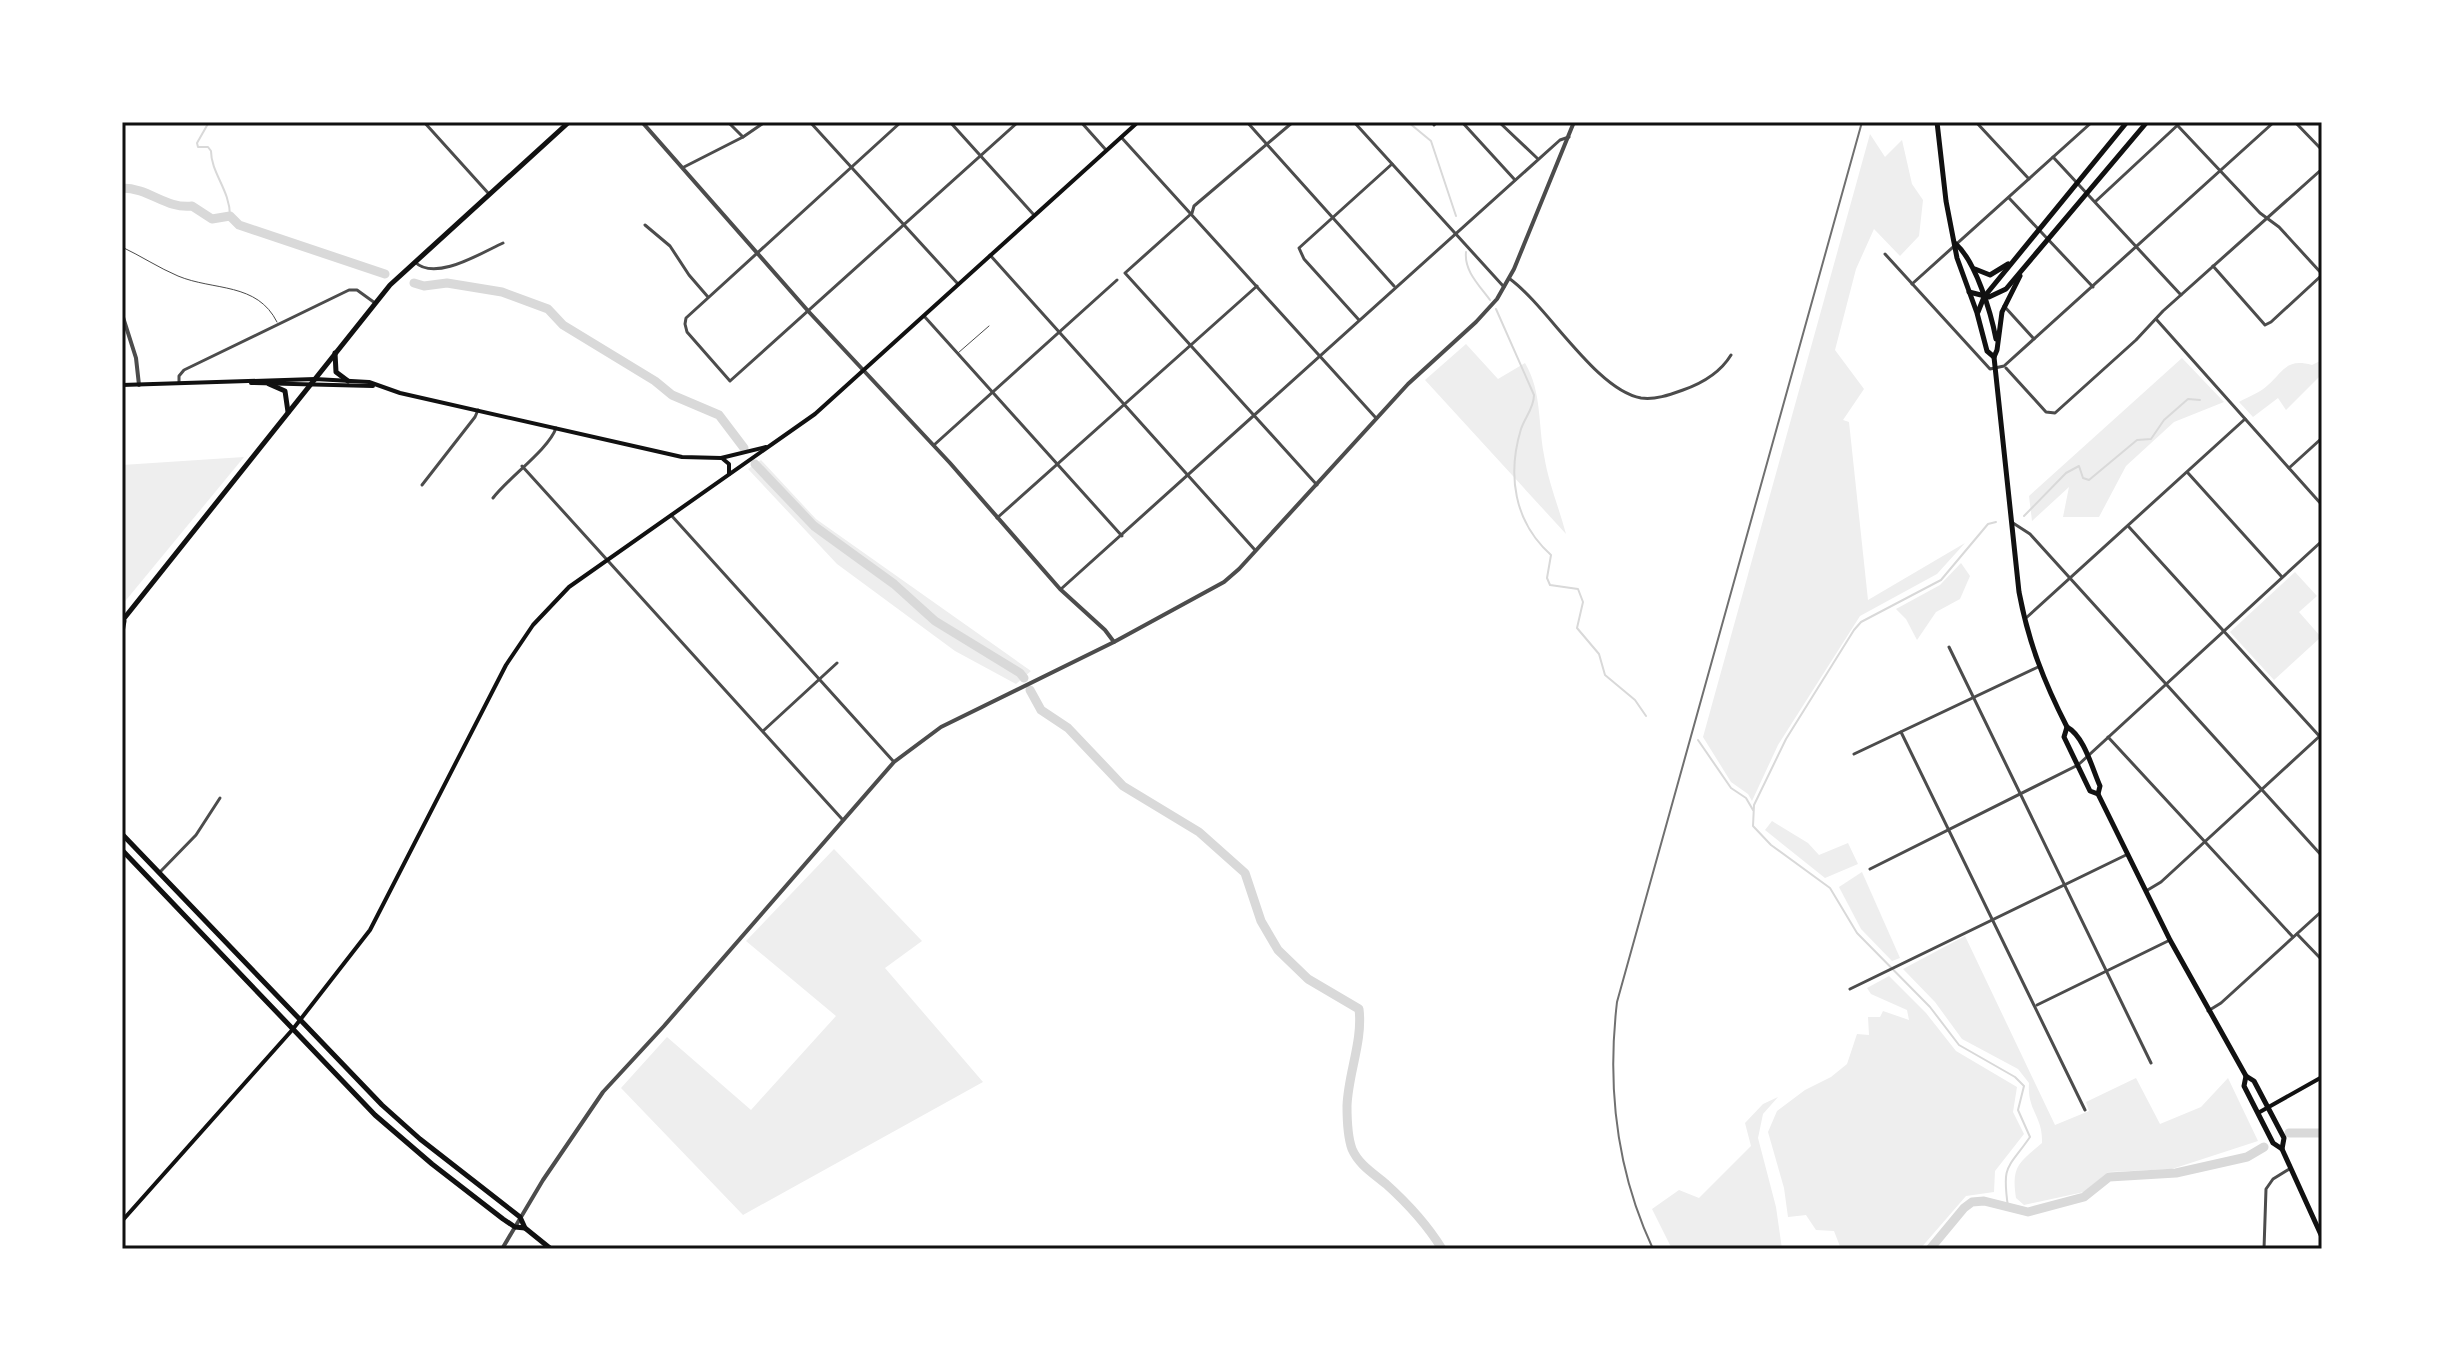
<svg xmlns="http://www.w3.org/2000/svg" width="2444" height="1371" font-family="'Times New Roman',serif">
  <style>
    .green { fill: #eee }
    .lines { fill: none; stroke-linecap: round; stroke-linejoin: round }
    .stream { stroke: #d9d9d9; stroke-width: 2 }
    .river { stroke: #d9d9d9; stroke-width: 9 }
    .service { stroke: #4c4c4c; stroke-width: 1 }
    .minor { stroke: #4c4c4c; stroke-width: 3 }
    .tertiary { stroke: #4c4c4c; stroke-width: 4 }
    .secondary { stroke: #111; stroke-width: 4 }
    .primary { stroke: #111; stroke-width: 5 }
    .trunk { stroke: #111; stroke-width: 5 }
    .rail { stroke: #707070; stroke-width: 2 }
    .neatline { fill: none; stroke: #111; stroke-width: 3 }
  </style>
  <rect width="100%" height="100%" fill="#fff"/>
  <g class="green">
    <polygon points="1870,134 1885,157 1902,140 1912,184 1923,200 1919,236 1900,256 1874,229 1856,269 1835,350 1864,389 1843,420 1849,422 1868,600 1965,543 1937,574 1860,616 1778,745 1752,801 1748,794 1731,782 1703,737"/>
    <path d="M1466 344 1498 379 1525 363C1542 392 1538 423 1544 455 1548 481 1559 508 1566 534L1425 380Z"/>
    <polygon points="2182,358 2224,402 2174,422 2126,466 2099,517 2063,517 2069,487 2032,521 2029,496"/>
    <path d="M2322 360V374L2286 410 2278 398 2253 417 2239 402C2248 397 2261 392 2268 385 2284 371 2286 358 2312 365Z"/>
    <polygon points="244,457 122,605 122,465"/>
    <polygon points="761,460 816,519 1031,671 1016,684 955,651 837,564 748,469"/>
    <polygon points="1961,563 1970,576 1960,599 1936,612 1917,640 1906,619 1896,609 1940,585"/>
    <polygon points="2295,572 2317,596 2299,612 2321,637 2274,680 2230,632"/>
    <polygon points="1772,821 1808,843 1819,855 1848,843 1858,864 1825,878 1765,830"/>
    <polygon points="834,849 922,941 885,968 983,1082 743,1215 621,1088 667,1037 751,1110 836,1016 746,941"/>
    <polygon points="1862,872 1900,958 1892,961 1861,929 1839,887"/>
    <path d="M1965 936 2055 1125 2089 1111 2086 1102 2136 1078 2160 1124 2201 1107 2228 1078 2258 1141 2172 1169 2108 1172 2084 1192 2024 1205 2016 1198C2011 1166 2019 1163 2042 1143 2043 1116 2027 1111 2029 1083L2018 1069 1962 1039 1935 1002 1903 969Z"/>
    <polygon points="1889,976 1926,1013 1956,1051 2017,1087 2013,1112 2024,1134 1995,1171 1994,1192 1966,1196 1920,1249 1841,1249 1834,1231 1816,1230 1806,1215 1788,1217 1784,1188 1768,1132 1777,1111 1805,1090 1831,1077 1847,1064 1857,1034 1869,1035 1868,1017 1880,1017 1883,1011 1909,1020 1907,1010 1871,994 1867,988"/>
    <polygon points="1778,1097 1763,1114 1758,1138 1776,1207 1782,1249 1672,1249 1652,1209 1679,1190 1699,1198 1751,1146 1745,1123 1763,1104"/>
  </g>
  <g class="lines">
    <g class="stream">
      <path d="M209 122 197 143 198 147H208L211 151C211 173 230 190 230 216"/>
      <polyline points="1408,122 1431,141 1456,216"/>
      <path d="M1466 252C1464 271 1479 285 1490 300"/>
      <path d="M1496 309 1534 395C1534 408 1525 417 1521 429 1507 475 1514 522 1551 555L1547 578 1550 585 1578 589 1583 602 1577 628 1599 654 1605 675 1635 700 1646 716"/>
      <polyline points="2024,516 2066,473 2079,466 2083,478 2089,480 2137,440 2151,439 2164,420 2188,399 2200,400"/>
      <path d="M1996 522 1988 524 1941 580 1861 622 1854 630 1786 739 1754 805 1753 826 1771 845 1830 888 1857 933 1930 1007 1959 1045 2015 1077 2024 1086 2018 1110 2030 1137C2007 1170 2002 1164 2008 1207"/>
      <polyline points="1698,740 1731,788 1746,798 1753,810"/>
    </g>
    <g class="river">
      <path d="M122 188C150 188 165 209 192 206L212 219 230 216 239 225 385 274"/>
      <polyline points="414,283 424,286 447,283 502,292 548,309 563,325 655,381 672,395 719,415 744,448"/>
      <polyline points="755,464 814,526 894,584 935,621 1020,673 1024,678"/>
      <path d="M1030 690 1041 710 1068 728 1123 786 1199 832 1245 873 1261 921 1278 950 1308 979 1359 1009C1363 1041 1348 1074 1347 1106 1347 1118 1348 1138 1352 1149 1359 1165 1373 1173 1386 1184 1406 1202 1428 1226 1442 1249"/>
      <polyline points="2289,1133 2322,1133"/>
      <polyline points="1930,1249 1964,1208 1972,1202 1984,1201 2028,1212 2084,1197 2109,1177 2176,1173 2247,1157 2264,1147"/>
    </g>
    <g class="service">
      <path d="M122 247C141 256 159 268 178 276 214 291 257 282 277 322"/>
      <polyline points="958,353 989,326"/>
    </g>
    <g class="minor">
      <polyline points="424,122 489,194"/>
      <polyline points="728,122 743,137"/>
      <polyline points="810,122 958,284"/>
      <polyline points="901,122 686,318 685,324 687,332 730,381 1018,122"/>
      <polyline points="950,122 1034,215"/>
      <polyline points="1081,122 1106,150"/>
      <polyline points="1247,122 1394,286"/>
      <polyline points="1293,122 1194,206 1192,213 1125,273 1317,485"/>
      <polyline points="1354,122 1504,287"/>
      <polyline points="1462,122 1515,180"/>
      <polyline points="1499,122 1537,158"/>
      <polyline points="1976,122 2029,179"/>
      <polyline points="2295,122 2322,150"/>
      <polyline points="1434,125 1437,122"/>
      <polyline points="2178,126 2260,213 2279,227 2322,274"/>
      <polyline points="1121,137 1376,418"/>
      <polyline points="2053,157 2181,295"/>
      <polyline points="684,167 743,137 765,122"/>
      <polyline points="2009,198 2093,287"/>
      <polyline points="2096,201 2181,122"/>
      <polyline points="645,225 670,246 689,275 708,297"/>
      <polyline points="1885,254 1990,369 2004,366 2274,122"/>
      <polyline points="990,255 1255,550"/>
      <path d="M415 262C435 282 481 253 503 243"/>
      <polyline points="2213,266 2265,325 2271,322 2322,275"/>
      <path d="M1510 279C1548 307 1596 390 1641 398 1655 400 1669 395 1683 390 1703 383 1720 373 1731 355"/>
      <polyline points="1912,284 2092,122"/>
      <polyline points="2004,306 2034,339"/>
      <polyline points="924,316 1122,536"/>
      <polyline points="2156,319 2322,505"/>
      <polyline points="1359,320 1304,259 1299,248 1392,164"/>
      <polyline points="2006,368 2046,412 2055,413 2136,340 2163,311 2322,169"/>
      <polyline points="179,383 179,376 184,370 349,290 357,290 375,303"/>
      <polyline points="934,445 1117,280"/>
      <polyline points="522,466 842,819"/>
      <polyline points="2289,468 2322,438"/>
      <polyline points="2188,473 2282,577"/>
      <polyline points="422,485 475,417 478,410"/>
      <path d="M493 498C508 478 549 449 556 428"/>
      <polyline points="671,515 894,762"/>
      <polyline points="997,518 1257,286"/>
      <polyline points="2013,523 2030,534 2322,856"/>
      <polyline points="2129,527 2322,739"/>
      <polyline points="1061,589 1560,140 1569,137"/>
      <polyline points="2026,618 2245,419"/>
      <polyline points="1949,647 2151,1063"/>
      <polyline points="763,731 837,663"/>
      <polyline points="1901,732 2085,1110"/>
      <polyline points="2108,737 2293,937"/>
      <polyline points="1854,754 2038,667"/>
      <polyline points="1870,869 2078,765 2322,541"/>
      <polyline points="160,872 196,835 220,798"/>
      <polyline points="2146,891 2161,882 2322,734"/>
      <polyline points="2297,934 2322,960"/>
      <polyline points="1850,989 2128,854"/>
      <polyline points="2037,1005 2170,940"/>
      <polyline points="2208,1011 2221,1003 2322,911"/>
      <polyline points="2264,1249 2266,1189 2273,1179 2291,1168"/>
    </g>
    <g class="tertiary">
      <polyline points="642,122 809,312 950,463 1060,589 1105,630 1114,642"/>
      <polyline points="122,314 136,358 139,385"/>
      <polyline points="502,1249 543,1180 603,1092 664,1026 894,762 941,727 1114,642 1224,582 1239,569 1408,384 1476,322 1497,299 1514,269 1574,122"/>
    </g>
    <g class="secondary">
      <polyline points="251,383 373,386"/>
      <polyline points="122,385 315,379 369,382 400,393 682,457 721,458 766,447"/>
      <polyline points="723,459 729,464 729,474"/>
      <polyline points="2258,1113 2322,1077"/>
      <polyline points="122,1221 293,1029 370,930 506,665 533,625 569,587 815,414 1138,122"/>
    </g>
    <g class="primary">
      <polyline points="1937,122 1946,201 1957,258 1977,313 1987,351 1994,357"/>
      <path d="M1956 244C1976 262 1991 313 1996 339"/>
      <polyline points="1975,269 1990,275 2008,264"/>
      <path d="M2020 276 2002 312 1997 350 1994 357 2019 592C2028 641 2044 682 2067 727 2084 736 2092 768 2100 786L2098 794"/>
      <polyline points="1969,292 1989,297 2006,289 2147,122"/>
      <polyline points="1978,312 1984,297 2127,122"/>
      <polyline points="335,353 336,372 348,381"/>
      <polyline points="269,384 285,391 288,412"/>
      <polyline points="122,621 390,285 569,122"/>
      <polyline points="122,632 124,621"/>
      <polyline points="2067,727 2064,737 2090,791 2098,794 2170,940 2246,1076 2254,1081 2284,1138 2282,1149"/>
      <polyline points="2246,1076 2244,1086 2273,1143 2282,1149 2322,1237"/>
    </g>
    <g class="trunk">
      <polyline points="122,834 382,1105 420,1139 520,1217 525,1228 551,1249"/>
      <polyline points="122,850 375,1115 432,1164 503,1219 515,1227 525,1228"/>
    </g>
    <path class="rail" d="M1653 1249C1616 1170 1607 1087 1617 1002L1862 122"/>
  </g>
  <rect width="2444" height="1371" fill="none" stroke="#ffffff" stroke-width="248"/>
  <rect x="124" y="124" width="2196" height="1123" class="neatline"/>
</svg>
